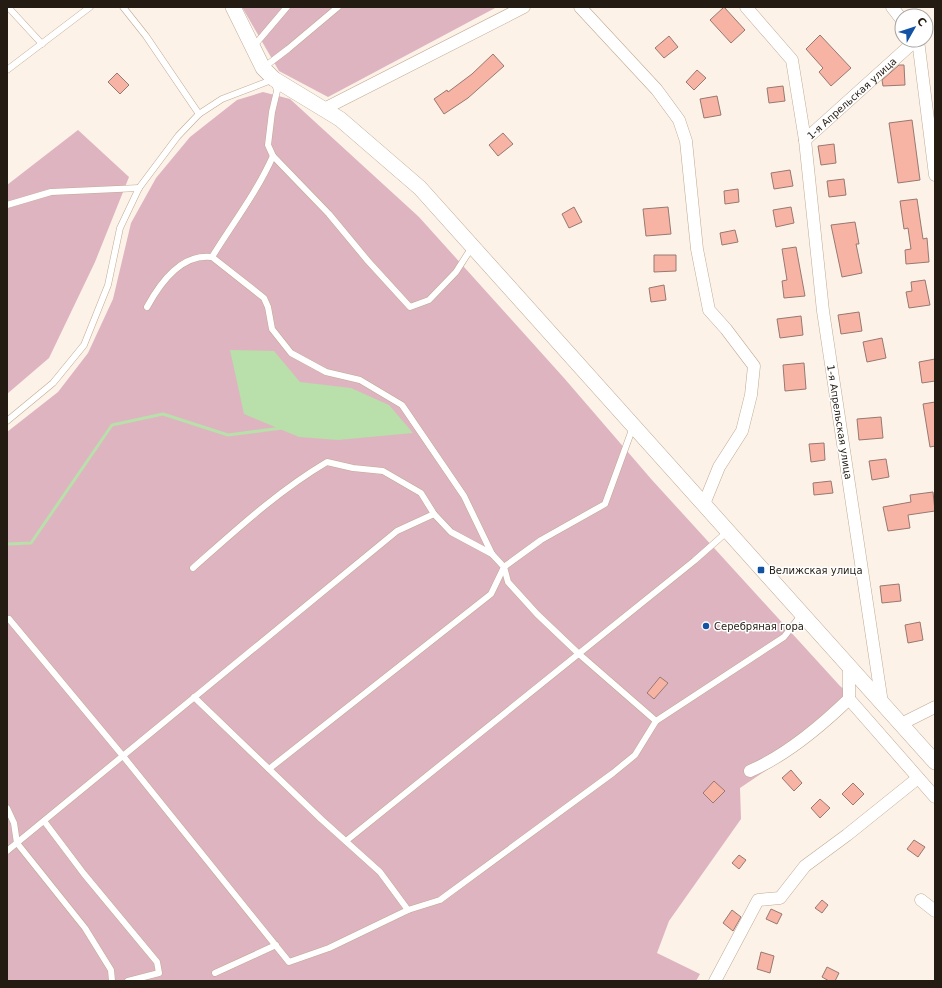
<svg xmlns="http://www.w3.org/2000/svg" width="942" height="988" font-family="'DejaVu Sans',sans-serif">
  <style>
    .green { fill: #deb4c0 }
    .water { fill: #b9dfaa }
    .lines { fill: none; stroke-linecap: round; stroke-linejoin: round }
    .stream { stroke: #b9dfaa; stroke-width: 3 }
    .building { fill: #f7b4a4; stroke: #987870 }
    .service-casing { stroke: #c0aa92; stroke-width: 7 }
    .minor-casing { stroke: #c0aa92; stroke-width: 13 }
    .tertiary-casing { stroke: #c0aa92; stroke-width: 16 }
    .service { stroke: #fff; stroke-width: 6 }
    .minor { stroke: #fff; stroke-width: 12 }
    .tertiary { stroke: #fff; stroke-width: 15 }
    .poi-dot { fill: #1353a3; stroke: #fff; stroke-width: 1.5 }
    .labels { text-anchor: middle; stroke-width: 3; stroke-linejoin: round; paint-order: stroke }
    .street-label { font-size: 10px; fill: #241c13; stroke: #fff }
    .poi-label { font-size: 10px; fill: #241c13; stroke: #fff; text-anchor: start }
  </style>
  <rect width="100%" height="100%" fill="#fcf2e8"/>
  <g class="green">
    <polygon points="242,7 497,7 328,97 279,71"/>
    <polygon points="263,92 290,99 419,217 564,378 652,480 840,686 857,700 832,723 795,751 740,788 741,819 669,921 657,953 700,974 696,981 7,981 7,432 58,392 88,353 113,299 131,223 156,178 190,137 237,100"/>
    <polygon points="78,130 129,177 95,262 49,358 7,394 7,185"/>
  </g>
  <polygon class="water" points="230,350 274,351 300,382 351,388 389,405 413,433 338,440 299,437 244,414"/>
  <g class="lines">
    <polyline class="stream" points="7,544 31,543 112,425 163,414 228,435 282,428"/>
  </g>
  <g class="building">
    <polygon points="724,7 745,30 731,43 710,20"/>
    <polygon points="820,35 851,68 831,86 819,72 823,68 806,49"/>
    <polygon points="669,36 678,47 664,58 655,48"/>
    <polygon points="493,54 504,66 468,98 444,114 434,99 447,90 448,92 472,74"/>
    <polygon points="899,65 904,65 905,85 883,86 882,80"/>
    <polygon points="697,70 706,78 694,90 686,82"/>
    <polygon points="117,73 129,85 120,94 108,82"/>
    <polygon points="783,86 785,101 769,103 767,88"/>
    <polygon points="717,96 721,115 704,118 700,99"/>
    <polygon points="912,120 920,180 898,183 889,123"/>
    <polygon points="503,133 513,144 498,156 489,145"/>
    <polygon points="834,144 836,163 821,165 818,146"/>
    <polygon points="790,170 793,186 774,189 771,173"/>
    <polygon points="844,179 846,195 829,197 827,181"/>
    <polygon points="738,189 739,202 725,204 724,191"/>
    <polygon points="917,199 923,239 927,238 929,262 906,264 905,250 911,249 908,228 904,229 900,201"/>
    <polygon points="574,207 582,222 569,228 562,214"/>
    <polygon points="668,207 671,234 646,236 643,209"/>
    <polygon points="791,207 794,223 776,227 773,210"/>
    <polygon points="855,222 859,244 856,244 862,273 842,277 831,225"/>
    <polygon points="735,230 738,242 722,245 720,233"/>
    <polygon points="796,247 805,296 784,298 782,281 787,280 782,249"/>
    <polygon points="654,255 676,255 676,271 654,272"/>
    <polygon points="925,280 930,305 909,308 906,292 912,291 911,282"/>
    <polygon points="664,285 666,300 651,302 649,288"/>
    <polygon points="859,312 862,331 841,334 838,315"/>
    <polygon points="801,316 803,335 780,338 777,319"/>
    <polygon points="882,338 886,358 867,362 863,342"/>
    <polygon points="935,359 935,381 922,383 919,362"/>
    <polygon points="804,363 806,389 785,391 783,365"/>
    <polygon points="935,402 935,446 930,447 923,404"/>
    <polygon points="881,417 883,438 859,440 857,419"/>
    <polygon points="824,443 825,460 811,462 809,444"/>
    <polygon points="886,459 889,477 872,480 869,461"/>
    <polygon points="831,481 833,493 814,495 813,483"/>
    <polygon points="933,492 935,511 908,515 910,528 888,531 883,507 911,502 910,495"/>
    <polygon points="899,584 901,601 882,603 880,586"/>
    <polygon points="920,622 923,640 908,643 905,625"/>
    <polygon points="660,677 668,683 654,699 647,693"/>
    <polygon points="791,770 802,783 794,791 782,778"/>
    <polygon points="714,781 725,791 713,803 703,793"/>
    <polygon points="853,783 864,794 853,805 842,794"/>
    <polygon points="820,799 830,808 820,818 811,808"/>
    <polygon points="914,840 925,847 918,857 907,849"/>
    <polygon points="739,855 746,860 739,869 732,863"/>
    <polygon points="822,900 828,905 822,913 815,908"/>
    <polygon points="771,909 782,914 777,924 766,919"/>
    <polygon points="732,910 741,917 733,931 723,923"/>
    <polygon points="761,952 774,956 770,973 757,969"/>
    <polygon points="827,967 839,973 835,981 829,981 822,977"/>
  </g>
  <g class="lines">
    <defs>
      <g id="service">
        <polyline points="8,7 42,44"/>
        <polyline points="123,7 146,36 199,114"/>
        <polyline points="253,47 287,7"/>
        <polyline points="263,68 288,49 338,7"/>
        <polyline points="7,70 90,7"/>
        <path d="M273 156C257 192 233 223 212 257L264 298 268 307 272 329 291 353 326 372 360 380 402 405 464 496 492 554"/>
        <polyline points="7,205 51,192 139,188"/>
        <path d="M147 307C160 283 181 253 212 257"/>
        <polyline points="7,421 53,383 84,345 108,285 120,228 139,188 178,136 199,114 222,99 274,79 277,91 272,112 268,145 273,156 329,214 368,261 410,307 429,300 456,272 472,247"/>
        <polyline points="633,427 605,504 541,540 504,567 508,582 537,614 579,654 656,721"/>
        <path d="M193 568C236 530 278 491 327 462L353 468 383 471 421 493 434 514 451 532 492 554 504 567 491 594 269 769"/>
        <polyline points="9,619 123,756 289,962 329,948 408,910 440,900 613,773 635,755 656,721 784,637 802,614"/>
        <polyline points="194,697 321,819 380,872 408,910"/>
        <polyline points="7,808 14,823 17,843 85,928 111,970 112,981"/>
        <polyline points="44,821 84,874 157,962 159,973 128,981"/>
        <polyline points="346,841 694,561 728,531"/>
        <polyline points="7,851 397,531 434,514"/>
        <polyline points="215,973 276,945"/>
      </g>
      <g id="minor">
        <polyline points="580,7 657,90 679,120 686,141 697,249 709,310 726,329 754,366 751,395 742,431 719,467 704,504"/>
        <polyline points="746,7 792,60 805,140"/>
        <polyline points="892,7 902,20"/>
        <polyline points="918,40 935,175"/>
        <polyline points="324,109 524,7"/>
        <polyline points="849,699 935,797"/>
        <path id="s1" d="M882 703 823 311 805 140 916 40"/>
        <polyline points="901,724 935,707"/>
        <path d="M750 771C787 755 820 727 849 699V667"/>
        <polyline points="921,900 935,911"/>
        <polyline points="715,981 758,900 780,898 805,866 847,835 918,778"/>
      </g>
      <polyline id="tertiary" points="233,7 263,68 274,79 340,119 420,188 935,762"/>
    </defs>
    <use href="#service" class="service-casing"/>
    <use href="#minor" class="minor-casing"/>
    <use href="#tertiary" class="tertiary-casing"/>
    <use href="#service" class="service"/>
    <use href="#minor" class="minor"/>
    <use href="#tertiary" class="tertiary"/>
  </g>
  <g class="poi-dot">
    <rect x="757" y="566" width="8" height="8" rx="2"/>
    <circle cx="706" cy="626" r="4"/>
  </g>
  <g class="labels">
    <g class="street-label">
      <text dy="4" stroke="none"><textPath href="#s1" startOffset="631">1-я Апрельская улица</textPath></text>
      <text transform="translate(840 422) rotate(81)" y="4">1-я Апрельская улица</text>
    </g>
    <g class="poi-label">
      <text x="769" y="574">Велижская улица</text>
      <text x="714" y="630">Серебряная гора</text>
    </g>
  </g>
  <rect width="942" height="988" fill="none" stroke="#241c13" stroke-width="16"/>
  <g transform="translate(914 28) rotate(51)"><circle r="19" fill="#ffffff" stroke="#a7a4a1"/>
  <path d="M0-3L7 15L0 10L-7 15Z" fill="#1353a3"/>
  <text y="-6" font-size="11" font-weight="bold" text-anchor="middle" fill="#241c13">С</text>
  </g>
</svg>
